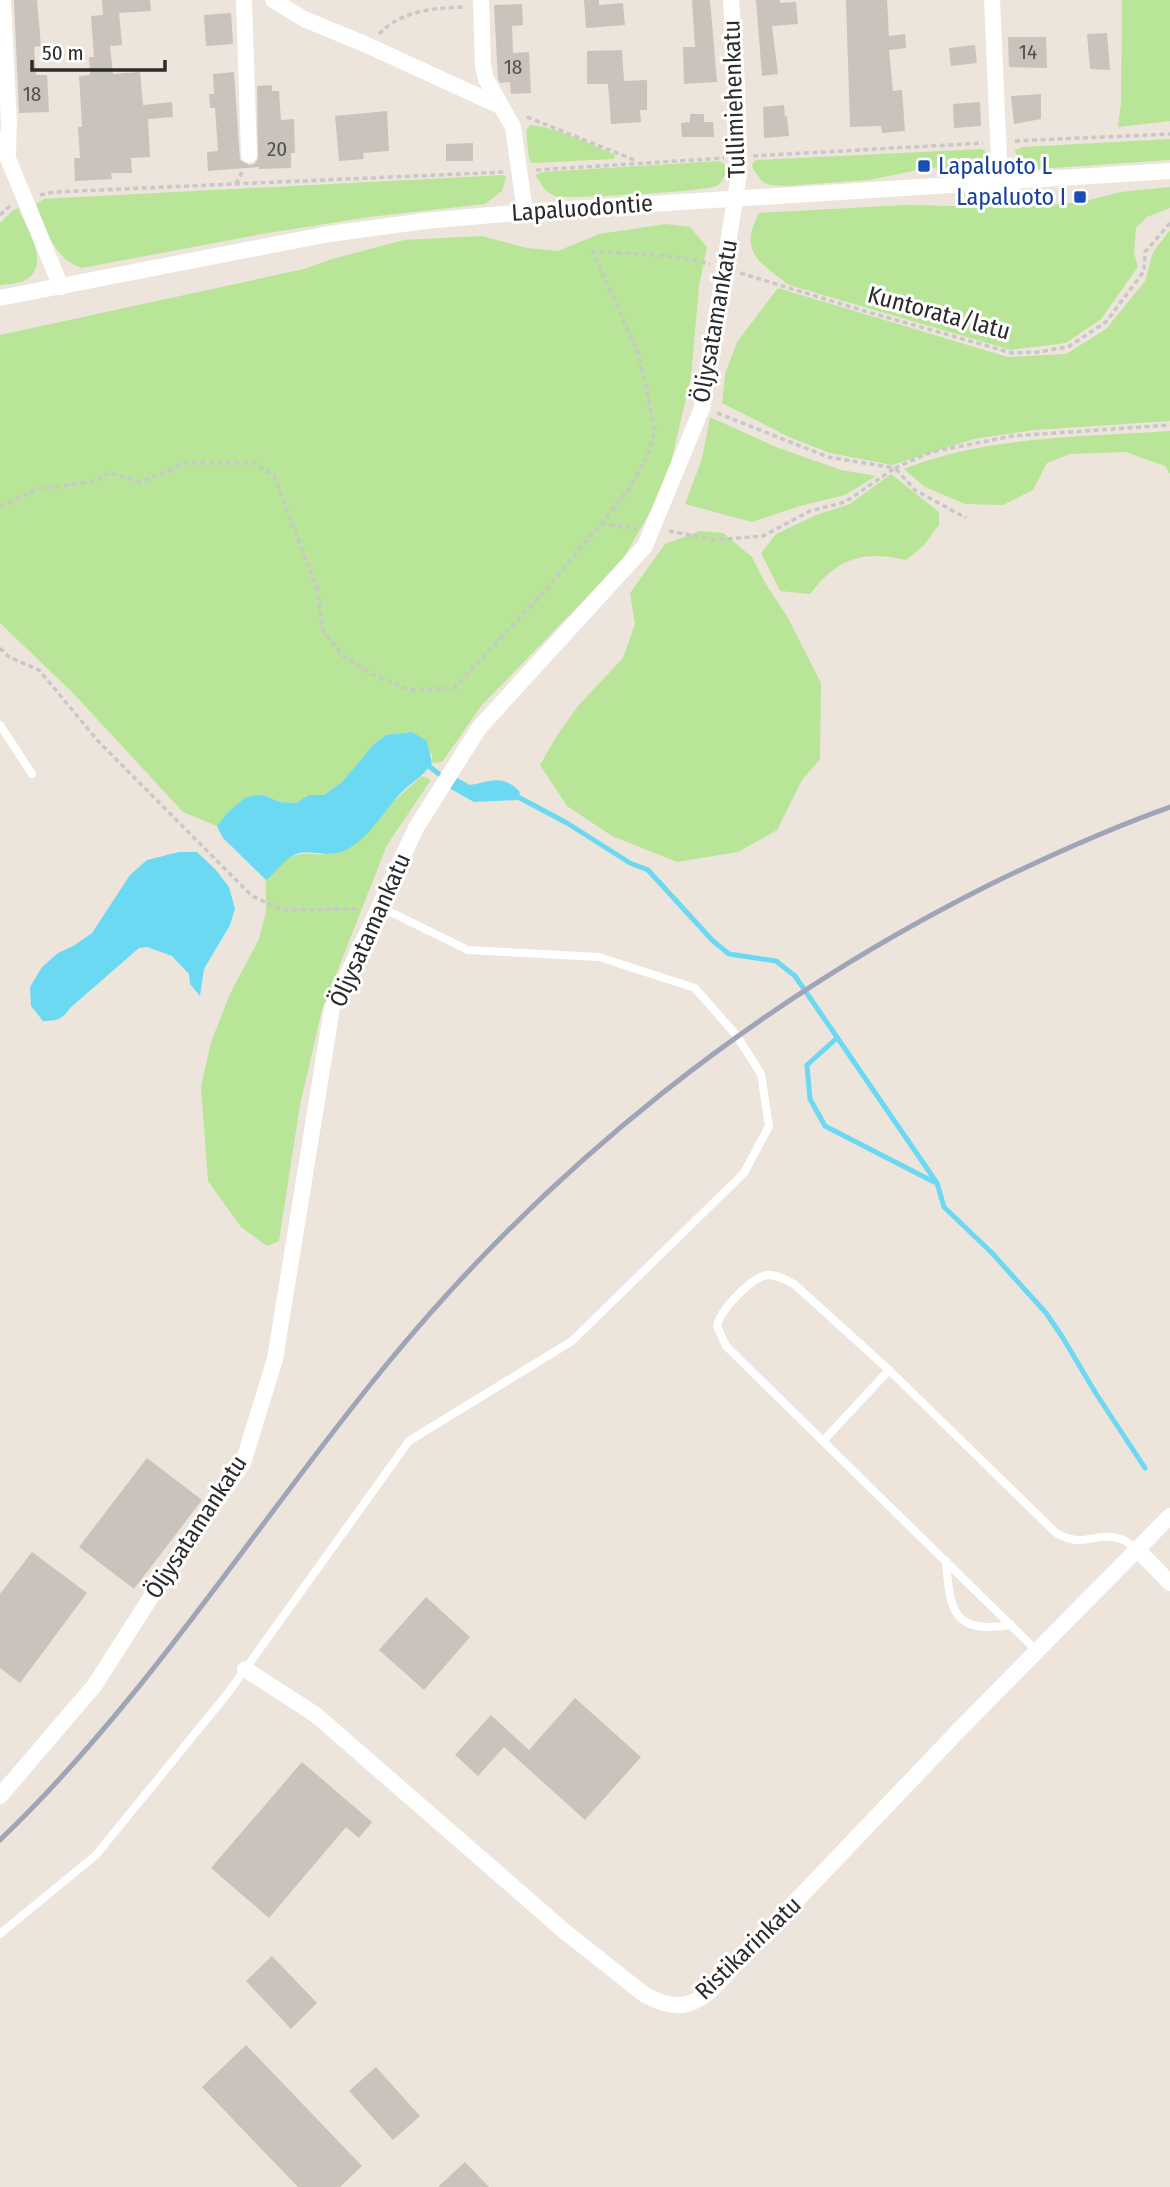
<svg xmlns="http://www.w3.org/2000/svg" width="1170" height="2187" font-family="'Fira Sans Condensed',sans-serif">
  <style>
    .green { fill: #b8e597 }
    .water { fill: #6cd9f2 }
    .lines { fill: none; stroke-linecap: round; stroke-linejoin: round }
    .stream { stroke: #6cd9f2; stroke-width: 5 }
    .building { fill: #c9c3bb }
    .path { stroke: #c8c8c8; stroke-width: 3.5; stroke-dasharray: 5 3.5; stroke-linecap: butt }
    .lane { stroke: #fff; stroke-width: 8 }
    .street { stroke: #fff; stroke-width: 16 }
    .rail { stroke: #9fa4b6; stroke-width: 5 }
    .transit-dot { fill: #1a4fb4; stroke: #fff; stroke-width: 2.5 }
    .labels { text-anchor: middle; stroke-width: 6; stroke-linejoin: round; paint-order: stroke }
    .number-label { font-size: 21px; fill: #52514f }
    .street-label { font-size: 24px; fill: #2b2b2b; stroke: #fff }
    .transit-label { font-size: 24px; fill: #164399; stroke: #fff; text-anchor: start }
  </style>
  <rect width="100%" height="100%" fill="#ede5dc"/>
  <g class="green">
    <polygon points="1122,0 1170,0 1170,121 1118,127 1121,103"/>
    <path d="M530 125C556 127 590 144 614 154L615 157 614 159 532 163 529 159 526 130Z"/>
    <path d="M1170 139V160L1039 169C1026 167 1018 164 1015 150L1023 147Z"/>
    <polygon points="982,149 985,151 985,157 976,167 927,168 869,180 785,186 769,185 762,181 753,169 752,164 756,160"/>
    <path d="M720 161 727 166C726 173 724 180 718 185 709 192 577 198 557 197L546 191 535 175 542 172Z"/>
    <path d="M504 175 506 177 502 191 485 204 369 217 262 234 82 268C53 259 47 230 36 204L44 199 60 198Z"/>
    <path d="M1170 187V208L1147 217 1136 228 1134 253 1138 267 1101 319 1066 343 1011 350 789 285C760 263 738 252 759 213L904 205 1021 207 1082 202 1121 192Z"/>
    <path d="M18 208C26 227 51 263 27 279 20 284 9 284 0 285V223L12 211Z"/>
    <polygon points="666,224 690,227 707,247 699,286 691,377 666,484 622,561 482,705 442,762 432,763 432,755 412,732 386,735 374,744 342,782 324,795 309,795 296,803 280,802 263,795 228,812 217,826 183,812 72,692 0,623 0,335 304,269 332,259 404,240 482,236 527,248 558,251 599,234"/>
    <polygon points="1170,230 1170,421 1035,430 974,439 892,465 830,453 791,438 722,403 725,374 737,342 778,288 1008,357 1066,354 1106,329 1145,281 1153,252"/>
    <polygon points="710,417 776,447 841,470 876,476 845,495 800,506 752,522 685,504 702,459"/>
    <path d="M1170 431V474L1165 466 1126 452 1070 454 1047 463 1033 490 1003 505 965 504 925 487 904 469C988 436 1081 437 1170 431Z"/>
    <path d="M891 474 939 512V525L923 546 906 560C862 550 838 558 810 594L780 591 761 553 776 534 816 515 850 504Z"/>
    <polygon points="700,531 723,533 752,557 764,581 788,618 821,683 820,759 802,780 777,830 738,852 677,862 612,836 567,806 540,765 558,734 578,706 623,658 635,624 630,593 665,544"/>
    <path d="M422 776 431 780 387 845 322 1010 300 1105 279 1241 267 1246 241 1227 208 1181 201 1087 211 1042 230 994 259 939 266 912V880C273 875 276 869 282 863 294 852 307 853 322 855L396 799Z"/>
  </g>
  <g class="water">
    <path d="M412 732 427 741 432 763C424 776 409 784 398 796 381 815 370 837 346 850 330 858 311 850 299 853 284 858 278 871 266 880L223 838 217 826 228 812 246 797 263 795 280 802 296 803 309 795H324L342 782 374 744 386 735Z"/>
    <path d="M456 777 470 785C493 781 502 774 520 792L518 800 474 802 449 788Z"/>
    <path d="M179 852H197L216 870 229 887 235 909 230 925 204 969 200 996 190 984 189 974 172 956 147 947 139 948 70 1008C62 1020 56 1021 43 1021L31 1006 30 987 42 967 58 953 75 945 92 933 130 875 147 860Z"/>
  </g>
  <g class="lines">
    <g class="stream">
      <polyline points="430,767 439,774"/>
      <polyline points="518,797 567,823 630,863 648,870 713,941 729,954 776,961 795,976 937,1183 944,1207 992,1253 1046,1313 1063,1338 1095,1392 1145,1468"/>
      <polyline points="837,1038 807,1065 810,1099 825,1126 934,1182"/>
    </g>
  </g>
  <g class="building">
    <polygon points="14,0 37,0 41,46 34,47 36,75 47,75 49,112 19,113"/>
    <polygon points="102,0 150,0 151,11 119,13 122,45 110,46 113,74 140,72 143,105 172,102 173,117 148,119 150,157 131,158 132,173 111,173 112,179 75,181 74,158 80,158 78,127 82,127 79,76 90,75 89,57 94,57 91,16 103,15"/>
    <polygon points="584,0 599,0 599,5 623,3 625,25 586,28"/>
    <polygon points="692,0 710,0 717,82 684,84 683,47 695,47"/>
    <polygon points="756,0 780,0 780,3 796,2 798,24 772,26 778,74 762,76"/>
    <polygon points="846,0 887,0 889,36 905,34 906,48 889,50 893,91 902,90 905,131 882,133 881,126 850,127"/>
    <polygon points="522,4 523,25 512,26 513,53 529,52 531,93 511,94 510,82 500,83 498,79 494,5"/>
    <polygon points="231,13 233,44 206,46 204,15"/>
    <polygon points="1107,33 1110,70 1090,69 1087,34"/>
    <polygon points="1008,37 1046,37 1047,68 1009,67"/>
    <polygon points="975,45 977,63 951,66 949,48"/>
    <polygon points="622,50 624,81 647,80 647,110 640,110 641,122 611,124 608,84 587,84 587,51"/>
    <polygon points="234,72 240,160 249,165 254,164 258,159 257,86 272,85 272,91 279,91 281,120 294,119 295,153 291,153 291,168 259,169 259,167 208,171 207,152 218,151 215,108 210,108 209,94 214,94 213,74"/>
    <polygon points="1041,94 1041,119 1014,124 1011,96"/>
    <polygon points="980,102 981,126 954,128 953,104"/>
    <polygon points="784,105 785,117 787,116 789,136 764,138 763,107"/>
    <polygon points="387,111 389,151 363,153 364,159 339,161 335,116"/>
    <polygon points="690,114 704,114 704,122 713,122 714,137 682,137 681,123 690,122"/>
    <polygon points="473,143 473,161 446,161 446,144"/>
    <polygon points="147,1458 202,1500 134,1589 79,1547"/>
    <polygon points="32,1552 87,1593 20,1683 0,1668 0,1594"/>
    <polygon points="426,1597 470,1637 424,1690 379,1650"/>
    <polygon points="575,1698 641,1757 585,1820 504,1747 478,1776 455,1755 491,1715 529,1750"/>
    <polygon points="302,1762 372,1822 359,1838 346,1827 269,1918 211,1868"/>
    <polygon points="272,1956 317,2003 291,2029 246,1981"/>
    <polygon points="246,2045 362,2166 340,2187 298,2187 202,2087"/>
    <polygon points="376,2067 420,2116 393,2140 349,2091"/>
    <polygon points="465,2162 489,2187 438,2187"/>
  </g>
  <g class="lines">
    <g class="path">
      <path d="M379 34C402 10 434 8 465 7"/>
      <polyline points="527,117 637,161"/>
      <polyline points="1015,141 1170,134"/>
      <polyline points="753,156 983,143"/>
      <polyline points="536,170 724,158"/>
      <polyline points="236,184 243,170"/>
      <polyline points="40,195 54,192 504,172"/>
      <polyline points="0,215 10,206"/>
      <polyline points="740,273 868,312 1012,353 1038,352 1068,347 1106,322 1144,271 1145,252 1170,223"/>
      <polyline points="717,413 828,457 895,468 931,452 1012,436 1170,425"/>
      <path d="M0 507 37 489 96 481 109 473 141 482 186 463H254L274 476 317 589 323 631 343 656 372 674 410 690 454 688 541 595 601 524 629 489 648 455 655 430 639 355 593 252C631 253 673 254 710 264"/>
      <polyline points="601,524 637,528"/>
      <polyline points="669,531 715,540 763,536 810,511 845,502 895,468 915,490 966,518"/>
      <polyline points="0,648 9,657 39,670 98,741 252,896 282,910 360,909"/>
    </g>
    <g class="lane">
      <polyline points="0,725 32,774"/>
      <polyline points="823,1441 889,1370"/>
      <path d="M946 1561C950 1612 953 1634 1011 1625"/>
      <path d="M1037 1651 726 1346 717 1326C720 1310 751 1278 767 1275 777 1274 786 1280 794 1284L889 1370 1056 1533C1084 1549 1093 1532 1117 1538 1125 1539 1131 1545 1137 1549"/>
      <polyline points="0,1934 96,1855 228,1693 409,1441 572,1341 744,1173 769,1126 761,1074 737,1036 695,988 599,957 468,950 380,907"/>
    </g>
    <g class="street">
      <polyline points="3,0 9,124 8,153"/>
      <polyline points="244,0 249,155"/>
      <polyline points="273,0 304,19 367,45 502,107"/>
      <polyline points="481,0 483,66 486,79 513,127 525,212"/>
      <polyline points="992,0 1000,182"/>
      <polyline points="0,139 61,287"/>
      <polyline points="0,298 329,234 425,221 525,212 1170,171"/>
      <polyline points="1137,1549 1170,1583"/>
      <path d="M245 1669 316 1715 564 1931 645 1995C672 2009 688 2010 711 1990L961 1728 1170 1516"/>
      <polyline points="0,1796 94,1686 169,1569 243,1463 275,1359 332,1008 416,828 479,728 645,546 702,408 739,174 737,85 731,0"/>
    </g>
    <path class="rail" d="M0 1840C148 1698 257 1522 387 1364 551 1164 756 1002 987 886 1046 857 1108 829 1170 807"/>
  </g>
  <g class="transit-dot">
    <rect x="917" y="159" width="14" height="14" rx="3.5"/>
    <rect x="1073" y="190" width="14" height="14" rx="3.5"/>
  </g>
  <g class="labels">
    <g class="number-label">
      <text x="1028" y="59">14</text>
      <text x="513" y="74">18</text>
      <text x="32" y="101">18</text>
      <text x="277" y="156">20</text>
    </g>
    <g class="street-label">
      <text transform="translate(734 99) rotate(-92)" y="8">Tullimiehenkatu</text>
      <text transform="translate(582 208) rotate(-4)" y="8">Lapaluodontie</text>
      <text transform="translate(939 313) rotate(15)" y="8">Kuntorata/latu</text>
      <text transform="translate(715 321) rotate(-80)" y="8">Öljysatamankatu</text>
      <text transform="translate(370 930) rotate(-66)" y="8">Öljysatamankatu</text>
      <text transform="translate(196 1527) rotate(-57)" y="8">Öljysatamankatu</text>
      <text transform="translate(748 1948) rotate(-44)" y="8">Ristikarinkatu</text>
    </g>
    <g class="transit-label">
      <text x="938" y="174">Lapaluoto L</text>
      <text x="1066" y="205" text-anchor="end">Lapaluoto I</text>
    </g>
  </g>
  <path d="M32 60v10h133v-10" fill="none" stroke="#2b2b2b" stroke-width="3.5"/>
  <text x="42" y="60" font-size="21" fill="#2b2b2b" stroke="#ffffff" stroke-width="5" paint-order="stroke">50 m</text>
</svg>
